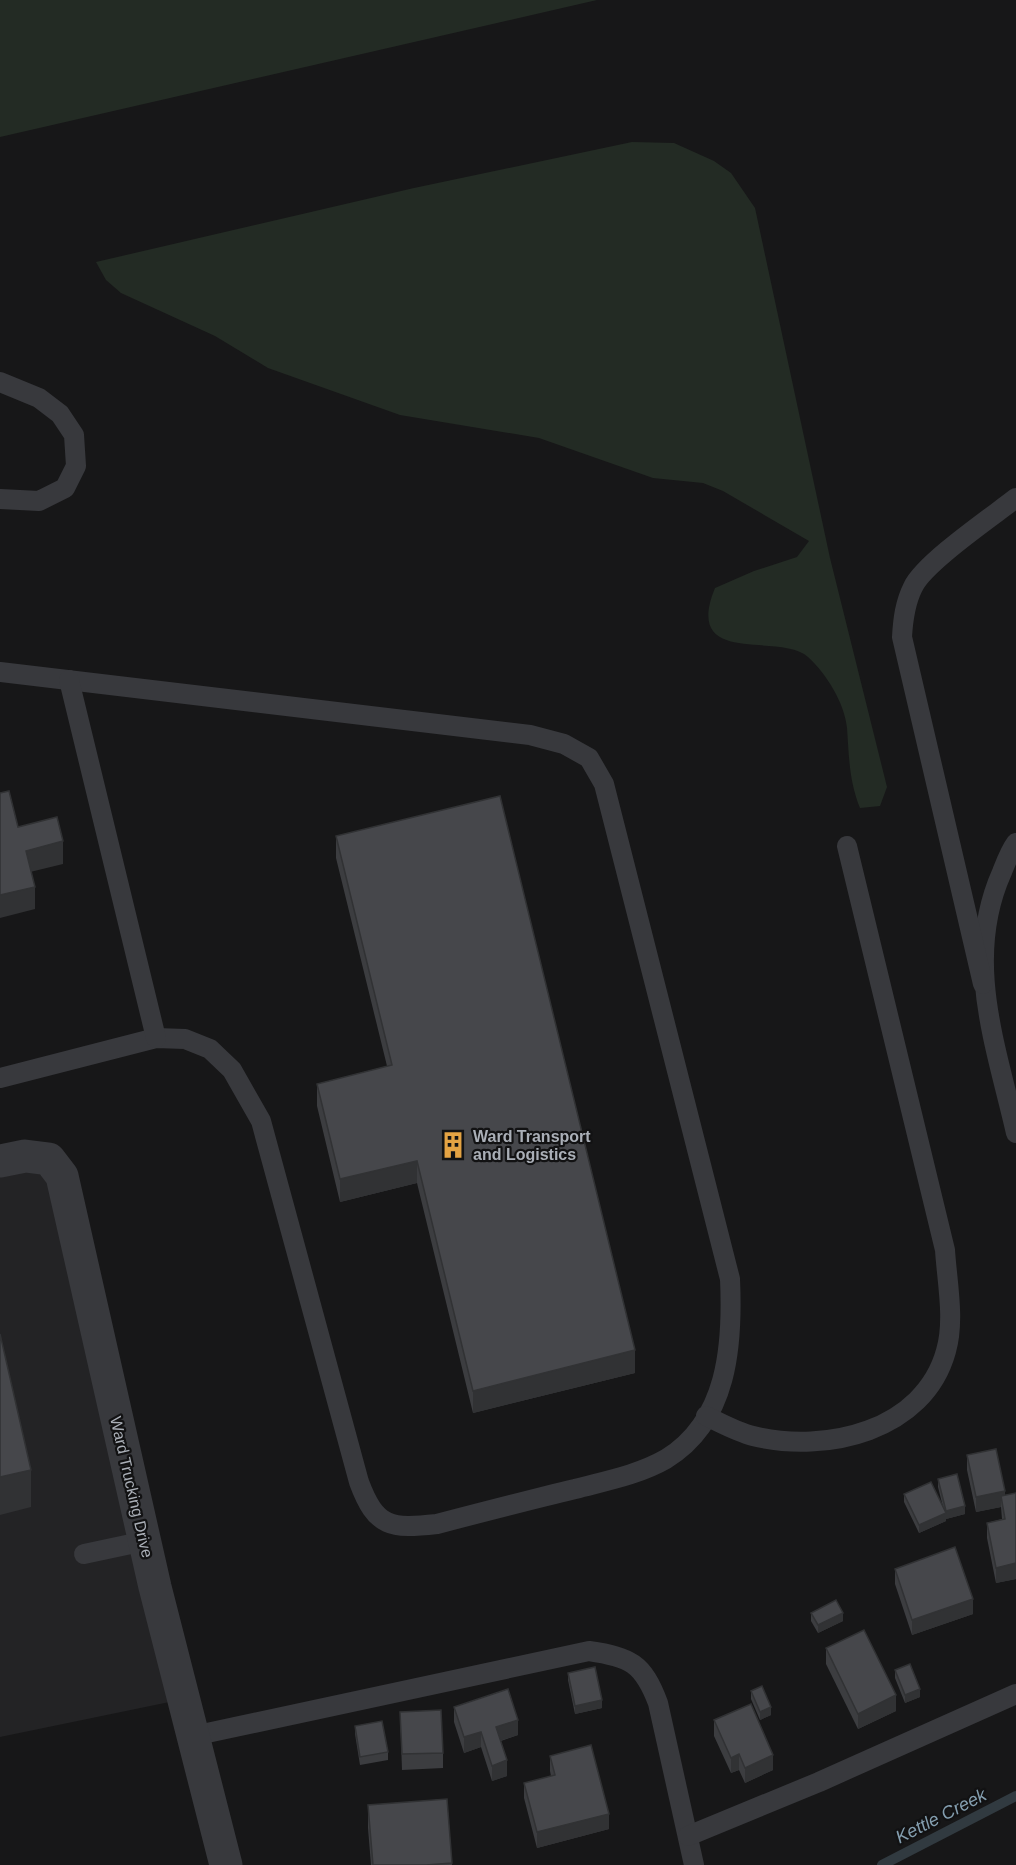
<svg xmlns="http://www.w3.org/2000/svg" width="1016" height="1865" font-family="Helvetica,sans-serif">
  <style>
    .built { fill: #232325 }
    .green { fill: #232b24 }
    .lines { fill: none; stroke-linecap: round; stroke-linejoin: round }
    .stream { stroke: #313a40; stroke-width: 10 }
    .lane { stroke: #38393d; stroke-width: 20 }
    .street { stroke: #38393d; stroke-width: 33 }
    .wall { fill: #3c3d40 }
    .shaded-wall { fill: #313234 }
    .building { fill: #46474b; stroke: #313234; stroke-width: 1.5 }
    .labels { text-anchor: middle; stroke-width: 4.5; stroke-linejoin: round; paint-order: stroke }
    .poi-label { font-size: 16px; font-weight: bold; fill: #aaafb7; stroke: #121213; text-anchor: start }
    .street-label { font-size: 16px; fill: #aaafb7; stroke: #121213 }
    .water-label { font-size: 18px; font-style: italic; fill: #849eaf; stroke: #121213 }
  </style>
  <rect width="100%" height="100%" fill="#171718"/>
  <polygon class="built" points="49,1159 184,1699 0,1737 0,1161"/>
  <g class="green">
    <polygon points="0,0 597,0 0,137"/>
    <path d="M632 142 674 143 714 161 731 173 755 208 830 558 887 787 880 806 860 808C849 781 849 756 847 728 845 704 826 673 808 657 781 631 682 669 715 588L754 571 797 557 809 541 723 491 703 483 653 478 539 438 400 415 268 368 215 336 121 293 106 280 96 262 414 188Z"/>
  </g>
  <g class="lines">
    <polyline class="stream" points="882,1865 1016,1796"/>
    <g class="lane">
      <polyline points="0,382 39,398 60,414 74,435 76,466 65,488 39,501 0,499"/>
      <path d="M0 672 530 735 564 744 589 758 604 784 730 1279C733 1345 728 1421 666 1459 638 1475 605 1481 575 1489 529 1500 483 1512 437 1524 391 1529 376 1528 359 1482L261 1121 232 1070 210 1049 185 1039 156 1038 0 1078"/>
      <polyline points="69,680 156,1038"/>
      <path d="M1016 843C1010 851 1006 862 1002 872 963 959 996 1045 1016 1133"/>
      <path d="M983 984 902 637C903 619 905 603 913 587 924 563 993 516 1016 498"/>
      <path d="M706 1416C721 1423 737 1432 753 1436 826 1454 924 1431 946 1351 955 1320 947 1282 945 1250L847 846"/>
      <polyline points="84,1554 145,1541"/>
      <path d="M193 1736 589 1651C630 1657 643 1663 658 1703L694 1865"/>
      <polyline points="688,1836 819,1782 1016,1694"/>
    </g>
    <polyline class="street" points="0,1161 25,1156 49,1159 62,1176 155,1587 226,1865"/>
  </g>
  <g class="wall">
    <polygon points="336,836 635,1373 473,1413 417,1183 340,1202 317,1106 317,1084 387,1066 336,858"/>
    <polygon points="967,1455 1005,1495 1016,1493 1016,1579 996,1583 987,1538 987,1523 1002,1519 1001,1507 976,1512 967,1470"/>
    <polygon points="938,1479 965,1514 946,1519 946,1518 946,1521 919,1533 904,1502 904,1494 943,1507 938,1487"/>
    <polygon points="895,1569 973,1614 912,1635 895,1584"/>
    <polygon points="811,1613 843,1621 818,1633 811,1621"/>
    <polygon points="826,1648 896,1711 858,1729 826,1664"/>
    <polygon points="895,1670 920,1697 905,1703 895,1678"/>
    <polygon points="568,1673 602,1708 575,1714 568,1680"/>
    <polygon points="751,1691 771,1715 760,1720 751,1699"/>
    <polygon points="454,1707 518,1735 501,1741 507,1776 492,1781 481,1747 464,1753 454,1722"/>
    <polygon points="400,1712 443,1753 443,1768 402,1770"/>
    <polygon points="714,1720 773,1770 745,1783 739,1770 731,1773 714,1736"/>
    <polygon points="355,1726 388,1752 388,1760 360,1765 355,1734"/>
    <polygon points="550,1756 609,1829 537,1848 524,1798 524,1783 551,1776 550,1771"/>
    <polygon points="447,1799 452,1865 371,1865 368,1828 368,1805"/>
  </g>
  <g class="shaded-wall">
    <polygon points="63,841 63,864 26,873 26,851"/>
    <polygon points="35,887 35,909 0,918 0,895"/>
    <polygon points="417,1161 417,1183 340,1202 340,1179"/>
    <polygon points="635,1350 635,1373 473,1413 473,1391"/>
    <polygon points="31,1470 31,1507 0,1515 0,1477"/>
    <polygon points="1005,1491 1005,1506 1001,1496 1001,1507 976,1512 976,1497"/>
    <polygon points="965,1506 965,1514 946,1519 946,1511"/>
    <polygon points="946,1513 946,1521 919,1533 919,1525"/>
    <polygon points="1016,1563 1016,1579 996,1583 996,1568"/>
    <polygon points="973,1599 973,1614 912,1635 912,1620"/>
    <polygon points="843,1613 843,1621 818,1633 818,1625"/>
    <polygon points="920,1689 920,1697 905,1703 905,1695"/>
    <polygon points="896,1695 896,1711 858,1729 858,1714"/>
    <polygon points="602,1700 602,1708 575,1714 575,1706"/>
    <polygon points="771,1707 771,1715 760,1720 760,1712"/>
    <polygon points="518,1720 518,1735 496,1742 496,1727"/>
    <polygon points="481,1732 481,1747 464,1753 464,1737"/>
    <polygon points="739,1754 739,1770 731,1773 731,1758"/>
    <polygon points="773,1755 773,1770 745,1783 745,1768"/>
    <polygon points="507,1760 507,1776 492,1781 492,1766"/>
    <polygon points="609,1814 609,1829 537,1848 537,1832"/>
  </g>
  <g class="building">
    <polygon points="9,791 18,827 57,817 63,841 26,851 35,887 0,895 0,793"/>
    <polygon points="500,796 635,1350 473,1391 417,1161 340,1179 317,1084 392,1065 336,836"/>
    <polygon points="0,1334 31,1470 0,1477"/>
    <polygon points="996,1449 1005,1491 976,1497 967,1455"/>
    <polygon points="957,1474 965,1506 946,1511 938,1479"/>
    <polygon points="931,1482 946,1513 919,1525 904,1494"/>
    <polygon points="1016,1493 1016,1563 996,1568 987,1523 1005,1519 1001,1496"/>
    <polygon points="955,1547 973,1599 912,1620 895,1569"/>
    <polygon points="836,1600 843,1613 818,1625 811,1613"/>
    <polygon points="864,1630 896,1695 858,1714 826,1648"/>
    <polygon points="910,1664 920,1689 905,1695 895,1670"/>
    <polygon points="595,1667 602,1700 575,1706 568,1673"/>
    <polygon points="762,1686 771,1707 760,1712 751,1691"/>
    <polygon points="508,1689 518,1720 496,1727 507,1760 492,1766 481,1732 464,1737 454,1707"/>
    <polygon points="751,1704 773,1755 745,1768 739,1754 731,1758 714,1720"/>
    <polygon points="441,1710 443,1753 402,1754 400,1712"/>
    <polygon points="382,1721 388,1752 360,1757 355,1726"/>
    <polygon points="591,1745 609,1814 537,1832 524,1783 555,1775 550,1756"/>
    <polygon points="447,1799 452,1863 426,1865 373,1865 368,1805"/>
  </g>
  <defs>
    <symbol id="building-bare" viewBox="-9 -9 18 18"><path d="M-4-6H4V6H1V3H-1V6H-4ZM-2.5-4.3h1.7v1.8h-1.7ZM.8-4.3h1.7v1.8H.8ZM-2.5-1h1.7V.8h-1.7ZM.8-1h1.7V.8H.8Z" fill="#e4a343" stroke="#121213" stroke-width="2.5" paint-order="stroke"/></symbol>
  </defs>
  <g fill-rule="evenodd">
    <use href="#building-bare" x="434" y="1126" width="38" height="38"/>
  </g>
  <g class="labels">
    <g class="poi-label">
      <text x="473" y="1142">Ward Transport<tspan x="473" dy="18">and Logistics</tspan></text>
    </g>
    <g class="street-label">
      <text transform="translate(132 1487) rotate(77)" y="6">Ward Trucking Drive</text>
    </g>
    <g class="water-label">
      <text transform="translate(941 1816) rotate(-27)" y="6">Kettle Creek</text>
    </g>
  </g>
</svg>
